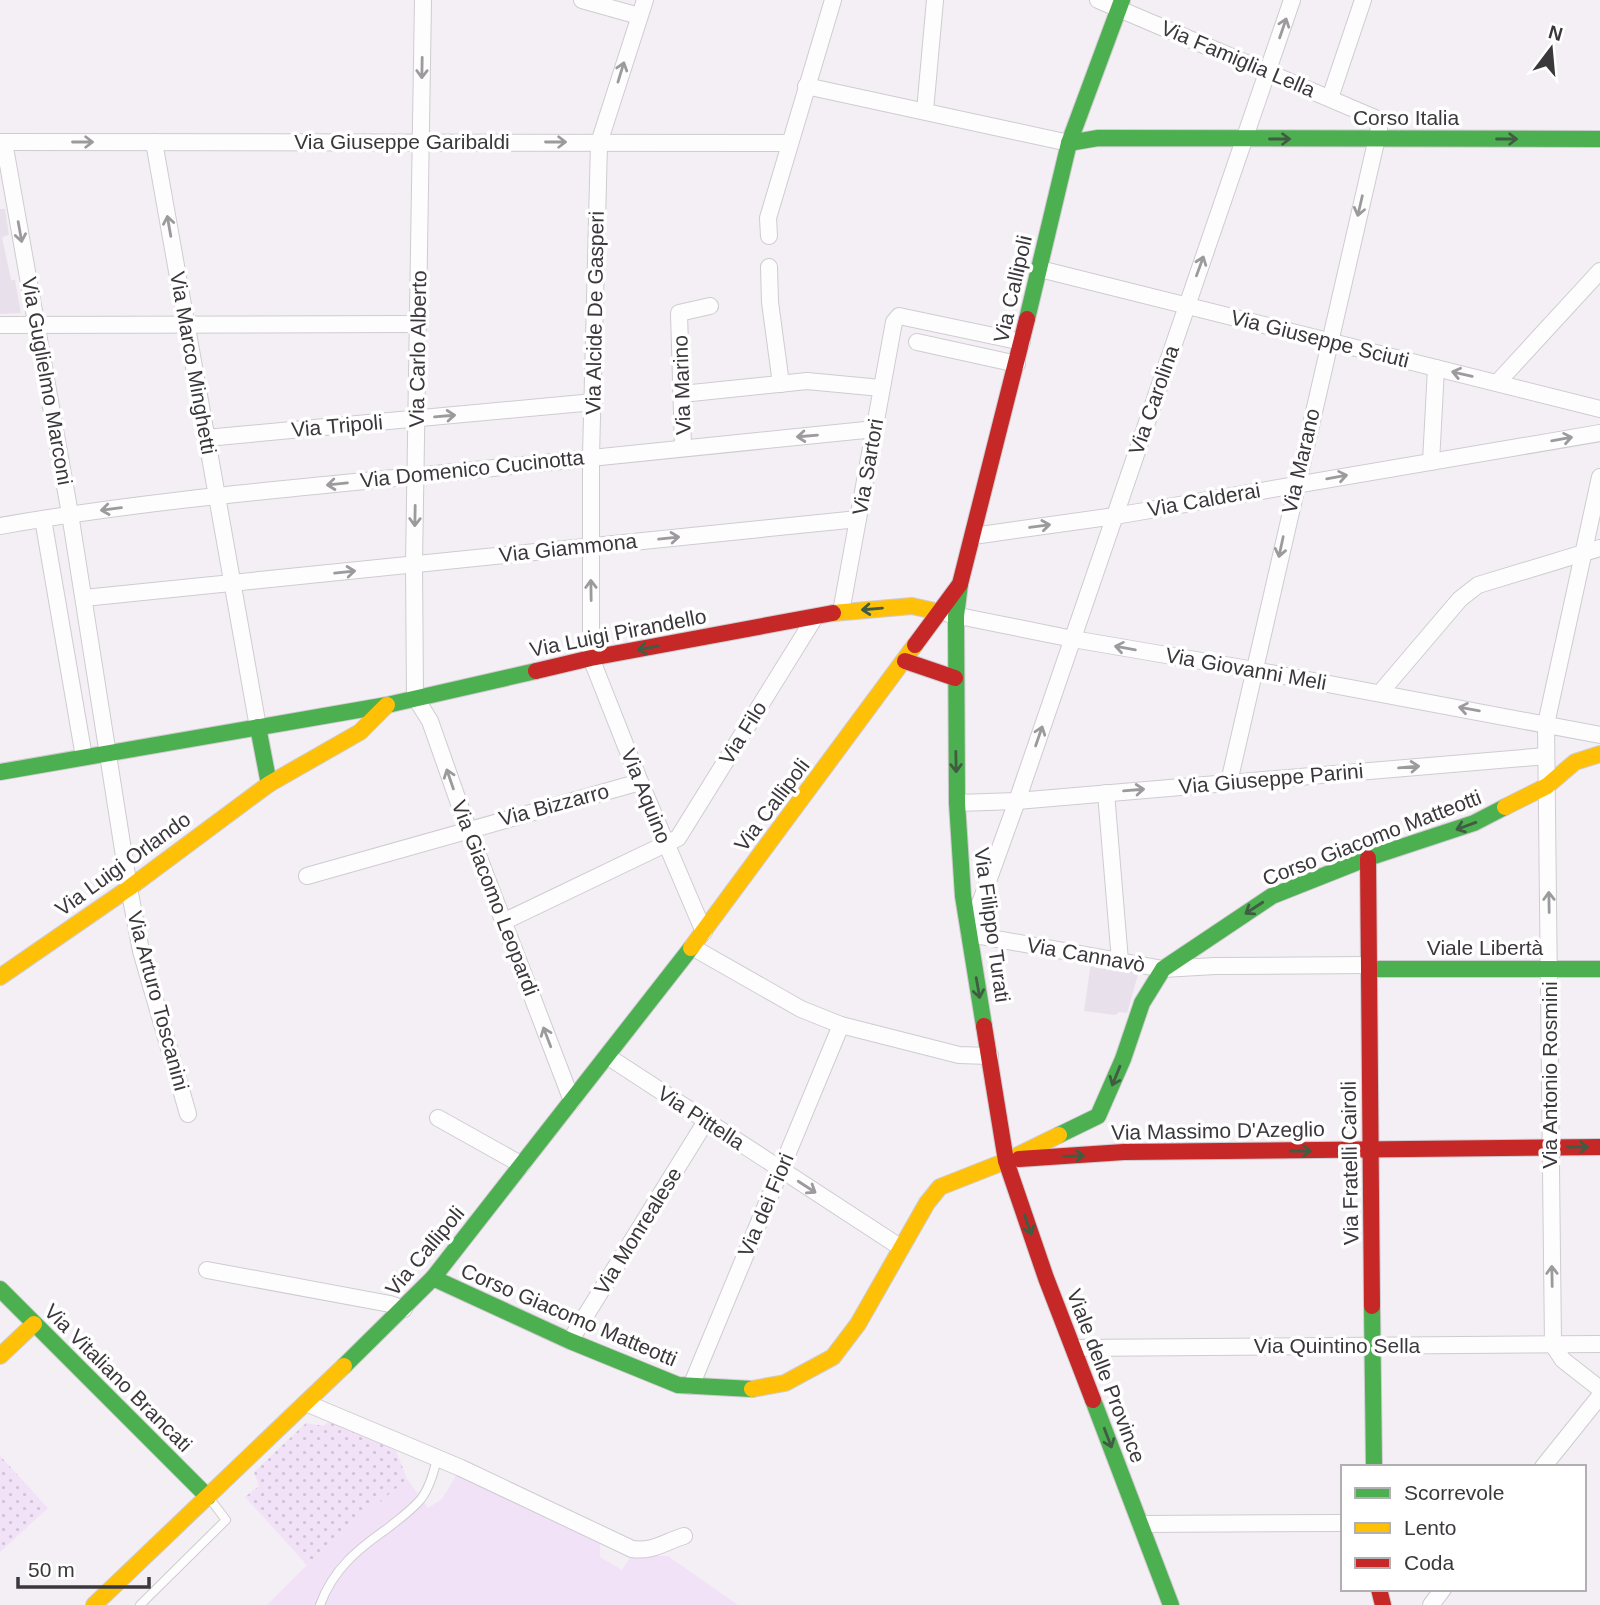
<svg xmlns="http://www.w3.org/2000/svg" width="1600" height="1605" font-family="Helvetica,sans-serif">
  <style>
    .built { fill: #e8e0eb }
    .grass { fill: url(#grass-dots) }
    .pitch { fill: #f1e2f8 }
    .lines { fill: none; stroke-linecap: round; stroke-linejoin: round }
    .lane-casing { stroke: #cfccd0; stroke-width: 10 }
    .street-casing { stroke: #cfccd0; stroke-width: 18 }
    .fast-casing { stroke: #cfccd0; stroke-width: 18 }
    .slow-casing { stroke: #cfccd0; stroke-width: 18 }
    .jam-casing { stroke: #cfccd0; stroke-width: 18 }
    .lane { stroke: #fdfdfe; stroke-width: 8 }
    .street { stroke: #fdfdfe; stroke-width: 16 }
    .fast { stroke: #4caf50; stroke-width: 16 }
    .slow { stroke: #ffc107; stroke-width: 16 }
    .jam { stroke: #c62828; stroke-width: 16 }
    .oneway { stroke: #9c9a9d }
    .oneway2 { stroke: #405c42 }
    .labels { text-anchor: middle; stroke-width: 7; stroke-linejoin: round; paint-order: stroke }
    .street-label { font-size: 21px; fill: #3b383c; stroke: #fff }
  </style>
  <defs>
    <pattern id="grass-dots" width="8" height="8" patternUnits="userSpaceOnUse" patternTransform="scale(1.75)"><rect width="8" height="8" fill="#f1e2f8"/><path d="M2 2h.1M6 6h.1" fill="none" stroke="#d0c3d6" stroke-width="1.8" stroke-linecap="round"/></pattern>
  </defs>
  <rect width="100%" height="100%" fill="#f3eff5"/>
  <g class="built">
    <polygon points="0,209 5,209 9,235 2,237 11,280 15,280 21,313 0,314"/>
    <polygon points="1091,963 1139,971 1127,1013 1119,1012 1115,1015 1084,1011"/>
  </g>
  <g class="grass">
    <polygon points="330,1421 396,1451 407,1479 307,1565 245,1497 259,1486 254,1472 306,1423 323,1426"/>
    <polygon points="0,1456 48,1508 0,1552"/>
  </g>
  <polygon class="pitch" points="457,1474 600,1542 600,1557 622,1570 631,1556 668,1556 738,1605 267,1605 307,1565 407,1479 428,1508 442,1499"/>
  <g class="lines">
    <defs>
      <g id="lane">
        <polyline points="140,1605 226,1520 210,1499"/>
        <path d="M320 1605C333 1569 358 1549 388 1528 399 1519 412 1510 421 1499 430 1487 434 1472 437 1458"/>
      </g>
      <g id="street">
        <polyline points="423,0 414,564 415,697 430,721 468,829 572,1101"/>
        <polyline points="582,0 639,16"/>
        <polyline points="645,0 599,143 591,456 591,658 640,782 704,932"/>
        <polyline points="1098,0 1375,118 1379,129 1229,782"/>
        <polyline points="1292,0 1017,801 969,934 1163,969 1215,966 1369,965"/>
        <polyline points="806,86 1069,143"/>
        <polyline points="1330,98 1363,0"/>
        <polyline points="925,111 935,0"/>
        <polyline points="0,142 789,143"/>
        <polyline points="4,142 70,514 129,888 141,951 188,1114"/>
        <polyline points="154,142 258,727"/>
        <polyline points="769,236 768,218 833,0"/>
        <polyline points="769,267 770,302 781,384"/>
        <polyline points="1040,269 1600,409"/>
        <polyline points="0,325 418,324"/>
        <polyline points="917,342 1017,364"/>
        <polyline points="1497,383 1600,271"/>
        <polyline points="682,394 807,381 881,388"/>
        <polyline points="206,438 594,402"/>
        <polyline points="683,447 679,313 710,306"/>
        <polyline points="1431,462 1436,368"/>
        <polyline points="1600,477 1546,724 1553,1345 1563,1360 1600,1389"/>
        <polyline points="43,519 84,757"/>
        <path d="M0 526C131 503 263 491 395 478 555 461 715 444 875 429"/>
        <polyline points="973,536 1115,516 1600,433"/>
        <polyline points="84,598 858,519"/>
        <polyline points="841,612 894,322 899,316 1022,342"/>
        <polyline points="949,614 1073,639 1254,670 1600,735"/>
        <polyline points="1380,693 1460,599 1478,585 1600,548"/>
        <polyline points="1106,793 1120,961"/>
        <polyline points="957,803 1017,801 1546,756"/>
        <polyline points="307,876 640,782"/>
        <polyline points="503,922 678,838 815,617"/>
        <polyline points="692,947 801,1009 841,1025 959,1055 990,1056"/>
        <polyline points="607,1056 900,1247"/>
        <polyline points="438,1118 522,1165"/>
        <polyline points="207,1270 390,1304 404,1309"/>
        <polyline points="570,1341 706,1121"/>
        <polyline points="1074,1348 1600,1344"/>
        <polyline points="691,1386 841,1025"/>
        <path d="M306 1403 461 1468 632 1549C653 1552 664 1542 684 1536"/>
        <polyline points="1543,1467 1600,1396"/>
        <polyline points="1140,1524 1343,1523"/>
        <polyline points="1431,1605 1443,1589"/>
      </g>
      <g id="fast">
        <polyline points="1069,143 1098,138 1600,139"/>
        <polyline points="1027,319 1069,143 1122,0"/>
        <polyline points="960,584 956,616 957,803 963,896 984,1026"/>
        <polyline points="258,727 269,784"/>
        <polyline points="0,772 387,705 536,671"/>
        <polyline points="1369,969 1600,969"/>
        <polyline points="1059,1135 1098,1116 1123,1059 1142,1003 1163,969 1272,896 1368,858 1474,823 1505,807"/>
        <polyline points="433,1278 570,1341 678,1385 752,1389"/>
        <polyline points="0,1289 208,1497"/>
        <polyline points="1372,1306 1374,1467"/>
        <polyline points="344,1366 433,1278 691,948"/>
        <polyline points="1093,1400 1171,1605"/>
      </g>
      <g id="slow">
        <polyline points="833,613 912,606 939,612"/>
        <polyline points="1505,807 1547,786 1575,762 1600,754"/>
        <polyline points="691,948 915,645"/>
        <polyline points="0,977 129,888 269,784 360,732 387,705"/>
        <polyline points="0,1356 34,1324"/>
        <polyline points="752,1389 785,1383 833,1357 858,1324 927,1203 940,1187 1006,1161 1059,1135"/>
        <polyline points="94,1605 344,1366"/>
      </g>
      <g id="jam">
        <polyline points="915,645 960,584 1027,319"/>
        <polyline points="905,661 955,678"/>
        <polyline points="536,671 591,658 833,613"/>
        <polyline points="1368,858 1372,1306"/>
        <polyline points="984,1026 1006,1161 1046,1278 1093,1400"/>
        <polyline points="1019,1159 1124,1152 1600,1147"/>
        <polyline points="1379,1589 1383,1605"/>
      </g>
    </defs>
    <use href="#lane" class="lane-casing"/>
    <use href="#street" class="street-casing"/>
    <use href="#fast" class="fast-casing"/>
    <use href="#slow" class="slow-casing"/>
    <use href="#jam" class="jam-casing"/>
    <use href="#lane" class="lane"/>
    <use href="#street" class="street"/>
    <use href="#fast" class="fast"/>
    <use href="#slow" class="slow"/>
    <use href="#jam" class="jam"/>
  </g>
  <defs><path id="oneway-shaft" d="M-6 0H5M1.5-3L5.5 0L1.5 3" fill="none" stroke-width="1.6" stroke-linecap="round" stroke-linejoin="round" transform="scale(1.75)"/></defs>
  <g class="oneway">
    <use href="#oneway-shaft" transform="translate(1283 28) rotate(-71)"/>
    <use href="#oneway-shaft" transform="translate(422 68) rotate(91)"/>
    <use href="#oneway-shaft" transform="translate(621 72) rotate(-73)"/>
    <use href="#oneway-shaft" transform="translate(83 142)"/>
    <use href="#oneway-shaft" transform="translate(556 142)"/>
    <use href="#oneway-shaft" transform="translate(1360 206) rotate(103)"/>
    <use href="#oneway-shaft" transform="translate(169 226) rotate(-100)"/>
    <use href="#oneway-shaft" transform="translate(20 232) rotate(80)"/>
    <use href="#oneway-shaft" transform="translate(1200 266) rotate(-70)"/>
    <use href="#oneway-shaft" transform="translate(1462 374) rotate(-167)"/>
    <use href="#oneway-shaft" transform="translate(445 416) rotate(-5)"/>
    <use href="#oneway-shaft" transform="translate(807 436) rotate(175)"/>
    <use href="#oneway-shaft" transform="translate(1562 439) rotate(-10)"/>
    <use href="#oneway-shaft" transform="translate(1337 477) rotate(-10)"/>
    <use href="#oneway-shaft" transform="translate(337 484) rotate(174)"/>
    <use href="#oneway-shaft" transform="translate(111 509) rotate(173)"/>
    <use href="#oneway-shaft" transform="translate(415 516) rotate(91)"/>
    <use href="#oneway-shaft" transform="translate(1040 526) rotate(-8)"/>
    <use href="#oneway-shaft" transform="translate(669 538) rotate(-6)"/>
    <use href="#oneway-shaft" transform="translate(1281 547) rotate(102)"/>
    <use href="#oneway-shaft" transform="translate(345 572) rotate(-6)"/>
    <use href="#oneway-shaft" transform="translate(591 590) rotate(-91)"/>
    <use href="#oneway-shaft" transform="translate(1125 648) rotate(-170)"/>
    <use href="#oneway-shaft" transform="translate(1469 709) rotate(-170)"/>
    <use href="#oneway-shaft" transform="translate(1039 736) rotate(-71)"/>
    <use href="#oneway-shaft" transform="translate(1409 767) rotate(-5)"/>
    <use href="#oneway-shaft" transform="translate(450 779) rotate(-109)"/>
    <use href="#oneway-shaft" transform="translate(1134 790) rotate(-5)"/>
    <use href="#oneway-shaft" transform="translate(1549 902) rotate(-91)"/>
    <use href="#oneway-shaft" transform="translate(547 1037) rotate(-111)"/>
    <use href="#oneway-shaft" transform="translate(807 1187) rotate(33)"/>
    <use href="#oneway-shaft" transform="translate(1552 1276) rotate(-91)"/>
  </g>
  <g class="oneway2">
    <use href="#oneway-shaft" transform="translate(1280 139)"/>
    <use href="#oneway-shaft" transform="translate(1507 139)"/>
    <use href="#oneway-shaft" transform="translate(872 609) rotate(175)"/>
    <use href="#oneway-shaft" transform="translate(648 648) rotate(169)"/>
    <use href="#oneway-shaft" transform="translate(956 762) rotate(89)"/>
    <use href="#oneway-shaft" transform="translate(1466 826) rotate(160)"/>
    <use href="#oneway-shaft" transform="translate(1254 908) rotate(147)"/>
    <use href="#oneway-shaft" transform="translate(978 988) rotate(80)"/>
    <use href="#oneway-shaft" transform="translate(1116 1076) rotate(112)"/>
    <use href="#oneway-shaft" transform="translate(1578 1147)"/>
    <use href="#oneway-shaft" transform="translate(1301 1151)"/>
    <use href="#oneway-shaft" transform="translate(1074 1156) rotate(-2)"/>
    <use href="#oneway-shaft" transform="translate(1028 1225) rotate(71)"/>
    <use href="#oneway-shaft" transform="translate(1108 1438) rotate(69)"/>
  </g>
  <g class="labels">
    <g class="street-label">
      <text transform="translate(1238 59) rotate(23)" y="7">Via Famiglia Lella</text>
      <text x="1406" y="125">Corso Italia</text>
      <text x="402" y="149">Via Giuseppe Garibaldi</text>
      <text transform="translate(1013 289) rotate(-77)" y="7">Via Callipoli</text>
      <text transform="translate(595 313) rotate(-89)" y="7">Via Alcide De Gasperi</text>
      <text transform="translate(1320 339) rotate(14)" y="7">Via Giuseppe Sciuti</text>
      <text transform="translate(418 349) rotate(-89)" y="7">Via Carlo Alberto</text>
      <text transform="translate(193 363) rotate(80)" y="7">Via Marco Minghetti</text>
      <text transform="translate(47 381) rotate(80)" y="7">Via Guglielmo Marconi</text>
      <text transform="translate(682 385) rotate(-92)" y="7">Via Marino</text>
      <text transform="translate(1154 400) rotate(-71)" y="7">Via Carolina</text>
      <text transform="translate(337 426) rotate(-5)" y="7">Via Tripoli</text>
      <text transform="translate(1301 461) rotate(-77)" y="7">Via Marano</text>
      <text transform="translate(868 467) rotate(-80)" y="7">Via Sartori</text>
      <text transform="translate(472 469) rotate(-6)" y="7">Via Domenico Cucinotta</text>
      <text transform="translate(1204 500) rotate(-10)" y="7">Via Calderai</text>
      <text transform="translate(568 548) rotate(-6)" y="7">Via Giammona</text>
      <text transform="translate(618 633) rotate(-11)" y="7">Via Luigi Pirandello</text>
      <text transform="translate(1246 669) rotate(10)" y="7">Via Giovanni Meli</text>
      <text transform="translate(743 733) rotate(-58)" y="7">Via Filo</text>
      <text transform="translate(1271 779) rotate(-5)" y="7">Via Giuseppe Parini</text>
      <text transform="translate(646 796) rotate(68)" y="7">Via Aquino</text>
      <text transform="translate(554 805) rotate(-15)" y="7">Via Bizzarro</text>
      <text transform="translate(772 805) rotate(-53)" y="7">Via Callipoli</text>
      <text transform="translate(1372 838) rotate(-21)" y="7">Corso Giacomo Matteotti</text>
      <text transform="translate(123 864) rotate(-36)" y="7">Via Luigi Orlando</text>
      <text transform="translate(495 898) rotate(69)" y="7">Via Giacomo Leopardi</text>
      <text transform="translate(992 925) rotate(82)" y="7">Via Filippo Turati</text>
      <text x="1485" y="955">Viale Libertà</text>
      <text transform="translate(1086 955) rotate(10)" y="7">Via Cannavò</text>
      <text transform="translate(158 1001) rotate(75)" y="7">Via Arturo Toscanini</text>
      <text transform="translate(1550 1075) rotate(-90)" y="7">Via Antonio Rosmini</text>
      <text transform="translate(701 1118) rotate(33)" y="7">Via Pittella</text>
      <text transform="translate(1218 1131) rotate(-1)" y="7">Via Massimo D'Azeglio</text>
      <text transform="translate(1350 1163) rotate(-91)" y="7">Via Fratelli Cairoli</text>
      <text transform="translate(766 1205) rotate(-67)" y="7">Via dei Fiori</text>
      <text transform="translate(638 1231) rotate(-58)" y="7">Via Monrealese</text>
      <text transform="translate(425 1251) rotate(-50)" y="7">Via Callipoli</text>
      <text transform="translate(569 1315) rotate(23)" y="7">Corso Giacomo Matteotti</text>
      <text x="1337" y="1353">Via Quintino Sella</text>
      <text transform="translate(1106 1376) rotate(69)" y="7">Viale delle Province</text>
      <text transform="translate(118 1378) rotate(45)" y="7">Via Vitaliano Brancati</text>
    </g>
  </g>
  <rect x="1341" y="1465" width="245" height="126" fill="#ffffff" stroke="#b1afb1" stroke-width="2"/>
  <rect x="1355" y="1488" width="35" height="10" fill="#4caf50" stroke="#b1afb1" stroke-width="2"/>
  <text x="1404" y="1500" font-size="21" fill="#3b383c">Scorrevole</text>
  <rect x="1355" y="1523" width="35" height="10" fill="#ffc107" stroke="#b1afb1" stroke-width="2"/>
  <text x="1404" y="1535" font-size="21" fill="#3b383c">Lento</text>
  <rect x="1355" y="1558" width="35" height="10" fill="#c62828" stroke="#b1afb1" stroke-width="2"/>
  <text x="1404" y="1570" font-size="21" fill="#3b383c">Coda</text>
  <g transform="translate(1551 49) rotate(16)" stroke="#ffffff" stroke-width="5" paint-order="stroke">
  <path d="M0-5L12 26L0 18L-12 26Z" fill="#3b383c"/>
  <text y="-10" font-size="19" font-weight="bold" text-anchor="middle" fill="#3b383c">N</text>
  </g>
  <path d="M18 1577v10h131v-10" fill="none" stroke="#3b383c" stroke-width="3.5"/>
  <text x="28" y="1577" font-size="21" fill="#3b383c" stroke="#ffffff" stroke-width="5" paint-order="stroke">50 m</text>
</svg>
